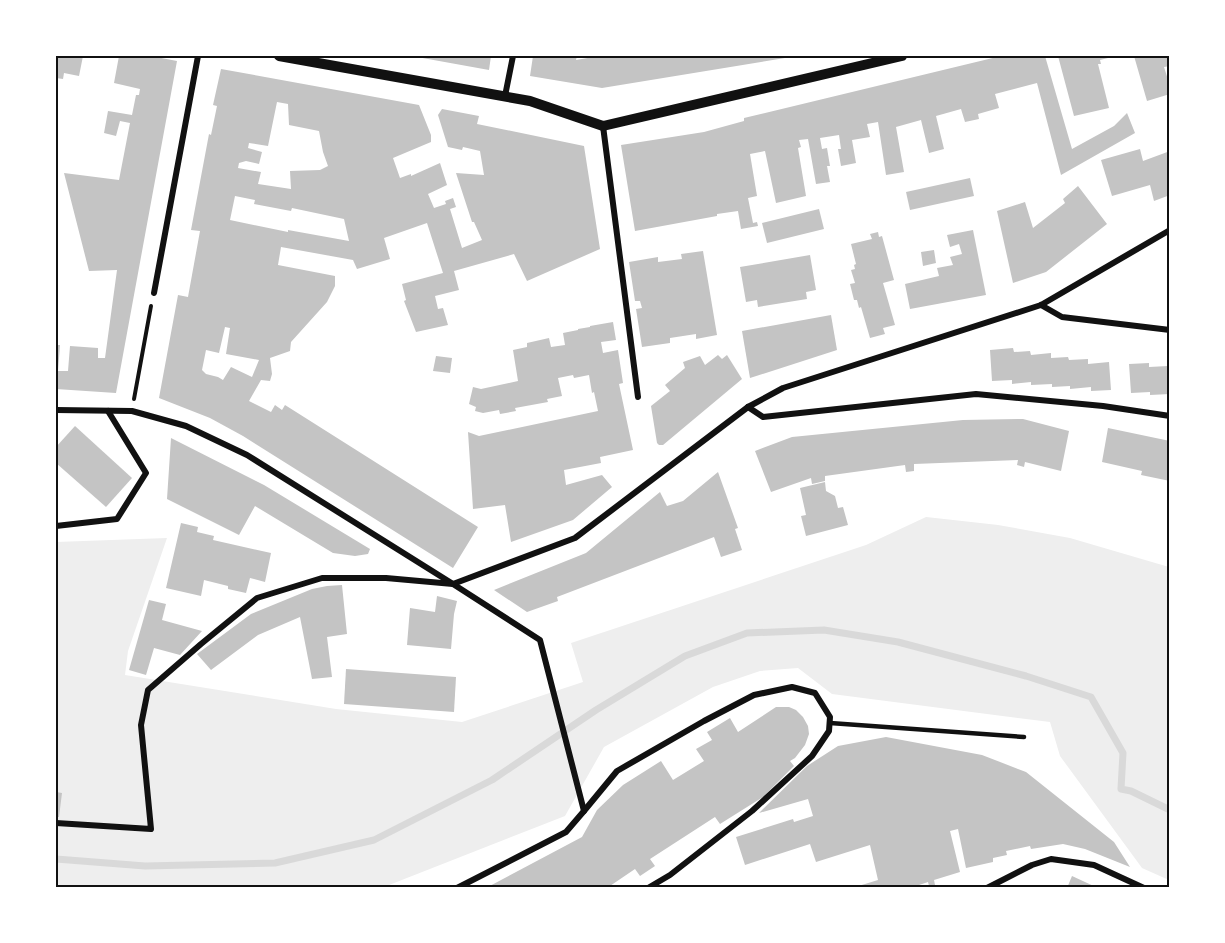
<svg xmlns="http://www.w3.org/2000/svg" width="1225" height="943" font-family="'Alegreya Sans',sans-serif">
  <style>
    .green { fill: #eee }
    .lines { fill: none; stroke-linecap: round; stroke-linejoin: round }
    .stream { stroke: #d9d9d9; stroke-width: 7 }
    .building { fill: #c4c4c4; fill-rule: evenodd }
    .path { stroke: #111; stroke-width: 4 }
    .service { stroke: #111; stroke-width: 4.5 }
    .minor { stroke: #111; stroke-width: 6 }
    .tertiary { stroke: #111; stroke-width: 10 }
    .neatline { fill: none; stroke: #111; stroke-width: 2 }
  </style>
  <rect width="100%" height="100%" fill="#fff"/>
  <polygon class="green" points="926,517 998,525 1070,538 1169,567 1169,880 1142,868 1060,756 1050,722 832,694 798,668 760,671 713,687 604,747 565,816 384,887 56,887 56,542 167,538 128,651 125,675 336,709 462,722 583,682 571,643 866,545"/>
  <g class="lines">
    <polyline class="stream" points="56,859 145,866 275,863 374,840 492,780 596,710 685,656 747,633 824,630 898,642 1026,676 1091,697 1123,753 1121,789 1131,791 1170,810"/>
  </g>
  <g class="building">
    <polygon points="56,56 83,56 79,76 64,73 63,79 56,78"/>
    <polygon points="119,56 151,56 177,61 116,393 56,389 56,345 60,345 58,371 68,371 70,346 98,348 98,358 105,358 117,270 89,271 64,173 119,180 130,123 120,121 116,136 104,133 108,111 132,115 136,95 139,95 140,89 114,83"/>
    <polygon points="417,56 491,56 489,70 417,57"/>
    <polygon points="533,56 577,56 576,60 599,56 791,56 791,57 602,88 530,76"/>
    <polygon points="1001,56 1045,56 1072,149 1114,126 1127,113 1135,133 1061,175 1037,83 995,94 999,108 978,114 979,119 965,122 961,109 936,116 944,149 929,153 921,120 896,127 904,172 886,175 878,122 867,124 870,137 852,140 856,163 841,166 838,149 841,149 839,135 820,138 822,149 827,148 830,166 827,166 830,182 816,184 808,139 799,140 801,147 798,148 806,196 776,203 765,151 750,154 757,196 748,198 753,223 757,222 758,226 741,229 738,211 717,214 717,216 635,231 621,145 704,132 744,121 744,118"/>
    <polygon points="1058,56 1116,56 1100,60 1101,64 1098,64 1109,108 1074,116"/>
    <polygon points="1134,56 1170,56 1170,66 1164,67 1170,86 1170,94 1147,101"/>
    <path d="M221 69 419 105 431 135V142L393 158 400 178 411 174V176L440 163 447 185 428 194 434 208 446 204 445 201 453 198 456 207 450 209 462 248 482 240 474 222H472L456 173 484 175 480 151 463 147 462 150 448 147 438 115 442 109 479 116 477 124 584 146 600 249 527 281 514 254 454 271 459 290 435 296 438 309 443 308 448 325 416 332 404 301 406 300 402 284 443 273 427 223 384 238 390 259 357 269 353 260 281 247 278 265 335 276V286L327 302 291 342 290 351 270 358 272 374 270 381 261 380 249 401 271 412 275 405 282 410 285 405 478 527 453 568 243 436 210 418 159 398 178 295 188 297 200 231 191 230 209 134 211 135 217 106 213 105ZM277 102 288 104 289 125 319 131 323 152 328 166 320 170 290 171 291 189 258 184 261 172 238 168 239 163 246 161 259 164 262 152 248 148 249 143 268 146ZM235 196 255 200 254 204 291 211 292 208 344 219 349 241 288 230V232L230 220ZM225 327 230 328 226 354 259 360 252 377 231 367 223 380 218 377 206 374 202 370 206 350 219 353Z"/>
    <polygon points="1140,149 1143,161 1170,151 1170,195 1154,201 1150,185 1112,196 1101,160"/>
    <polygon points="970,178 974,196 910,210 906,192"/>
    <polygon points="1078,186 1107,224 1046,272 1013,283 997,211 1025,202 1033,228 1065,203 1063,199"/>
    <polygon points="819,209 824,229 767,243 762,223"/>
    <polygon points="973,230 986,295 910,309 905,284 939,276 937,268 953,265 950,257 962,254 959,244 950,247 947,235"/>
    <polygon points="878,232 879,237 882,236 894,280 883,283 895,325 883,328 885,334 870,338 861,307 859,308 857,300 854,300 850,284 855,283 851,270 855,269 854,265 856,264 851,244 872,239 870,234"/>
    <polygon points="934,250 936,263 923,266 921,252"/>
    <polygon points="703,251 717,335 696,339 696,334 670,338 670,343 642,347 636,309 642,308 640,301 635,301 629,262 658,257 658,262 682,259 681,254"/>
    <polygon points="810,255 816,290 806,292 807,299 758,307 757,300 746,302 740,267"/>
    <polygon points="831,315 837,350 750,378 742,331"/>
    <polygon points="613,322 616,340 601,342 603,353 618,350 623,383 619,384 633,450 600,457 601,463 564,470 566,485 602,475 612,487 573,520 511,542 505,505 473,509 468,432 479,436 598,411 594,392 592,393 589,375 574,378 573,375 558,378 562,396 547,399 548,402 515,408 516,411 500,414 499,410 483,413 475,411 476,407 469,404 473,387 481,389 518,381 513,350 527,347 527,343 549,338 551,347 565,345 563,333 578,330 578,329 590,327 590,326"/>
    <polygon points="1013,348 1014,352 1030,351 1031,355 1051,353 1051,358 1068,357 1069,360 1088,359 1088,364 1109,362 1111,390 1091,391 1091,387 1070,389 1070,386 1052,387 1052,384 1031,385 1031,382 1012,384 1012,380 992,381 990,350"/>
    <polygon points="718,355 722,359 727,355 742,379 663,445 659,445 657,443 651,406 670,391 665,385 685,368 683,362 700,356 705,365"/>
    <polygon points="436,356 452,358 450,373 433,371"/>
    <polygon points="1149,363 1149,367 1168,366 1168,370 1170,369 1170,394 1150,395 1150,392 1131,393 1129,364"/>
    <polygon points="1023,419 1069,431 1061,471 1025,462 1024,467 1017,465 1018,460 914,464 914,471 906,472 905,465 825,476 825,481 812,484 811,478 771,492 755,451 792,437 963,420"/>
    <polygon points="75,426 132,478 106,507 56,463 56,447"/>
    <polygon points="1108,428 1170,441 1170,481 1141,475 1142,471 1102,462"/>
    <polygon points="171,438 264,485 370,549 368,554 355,556 333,553 255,506 239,535 167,499"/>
    <polygon points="718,472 738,528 735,529 742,550 721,557 714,537 557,597 558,601 527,612 494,590 586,553 660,492 667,506 683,501"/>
    <polygon points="825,482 826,491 835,496 838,508 843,507 848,525 806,536 801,516 806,515 800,488"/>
    <polygon points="181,523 198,527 197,532 214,536 213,540 271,553 265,582 250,578 246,593 228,589 228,586 204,580 201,596 166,588"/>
    <polygon points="342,585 347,634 327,637 332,677 312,679 300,617 258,635 211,670 197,654 251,614 312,589 327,586"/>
    <polygon points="437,596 457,601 454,614 451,649 407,645 410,608 435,612"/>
    <polygon points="149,600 166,604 162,620 202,631 180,655 154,648 146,675 129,670"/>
    <polygon points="346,669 456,677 454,712 344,704"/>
    <polygon points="776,707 789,707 796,710 803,717 808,726 809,734 805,745 795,758 790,761 794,766 763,797 720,824 715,817 650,859 655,866 640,876 635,869 607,888 486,888 582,837 597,810 623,785 661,761 673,780 704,761 696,749 712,740 707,732 730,718 738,732"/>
    <polygon points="886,737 982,755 1026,772 1114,842 1130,867 1085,849 1063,844 1031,849 1030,846 1006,851 1007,855 993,858 993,862 966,868 958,829 950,831 960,872 934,880 935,885 929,886 928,882 910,888 852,888 878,880 870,845 816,862 810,844 745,865 736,837 793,819 794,822 813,816 808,799 759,813 807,766 838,746"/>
    <polygon points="56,792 62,793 59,817 56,817"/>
    <polygon points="1072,876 1098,888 1067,888"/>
  </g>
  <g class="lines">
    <polyline class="path" points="134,399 151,306"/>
    <polyline class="service" points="830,723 1024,737"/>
    <g class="minor">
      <polyline points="505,96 513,56"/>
      <polyline points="603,126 638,397"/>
      <polyline points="154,293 198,56"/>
      <polyline points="1041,305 1062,317 1170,330"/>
      <polyline points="748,407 763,417 976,394 1103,406 1170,416"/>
      <polyline points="56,410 132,411 186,426 247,455 453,584 540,640 584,811 566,832 457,888"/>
      <polyline points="56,526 117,519 146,473 108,411"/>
      <polyline points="584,811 617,771 704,721 754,695 792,687 815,693 830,717 829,731 812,756 752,811 670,875 648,888"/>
      <polyline points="56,823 151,829 141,725 148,690 201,644 257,598 322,578 386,578 453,584 575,538 748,407 783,388 1041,305 1170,230"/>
      <polyline points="987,888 1032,865 1051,859 1094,865 1144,888"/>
    </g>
    <polyline class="tertiary" points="279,56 530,101 603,126 902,56"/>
  </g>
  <rect width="1225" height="943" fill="none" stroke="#ffffff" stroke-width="114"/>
  <rect x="57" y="57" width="1111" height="829" class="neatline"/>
</svg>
